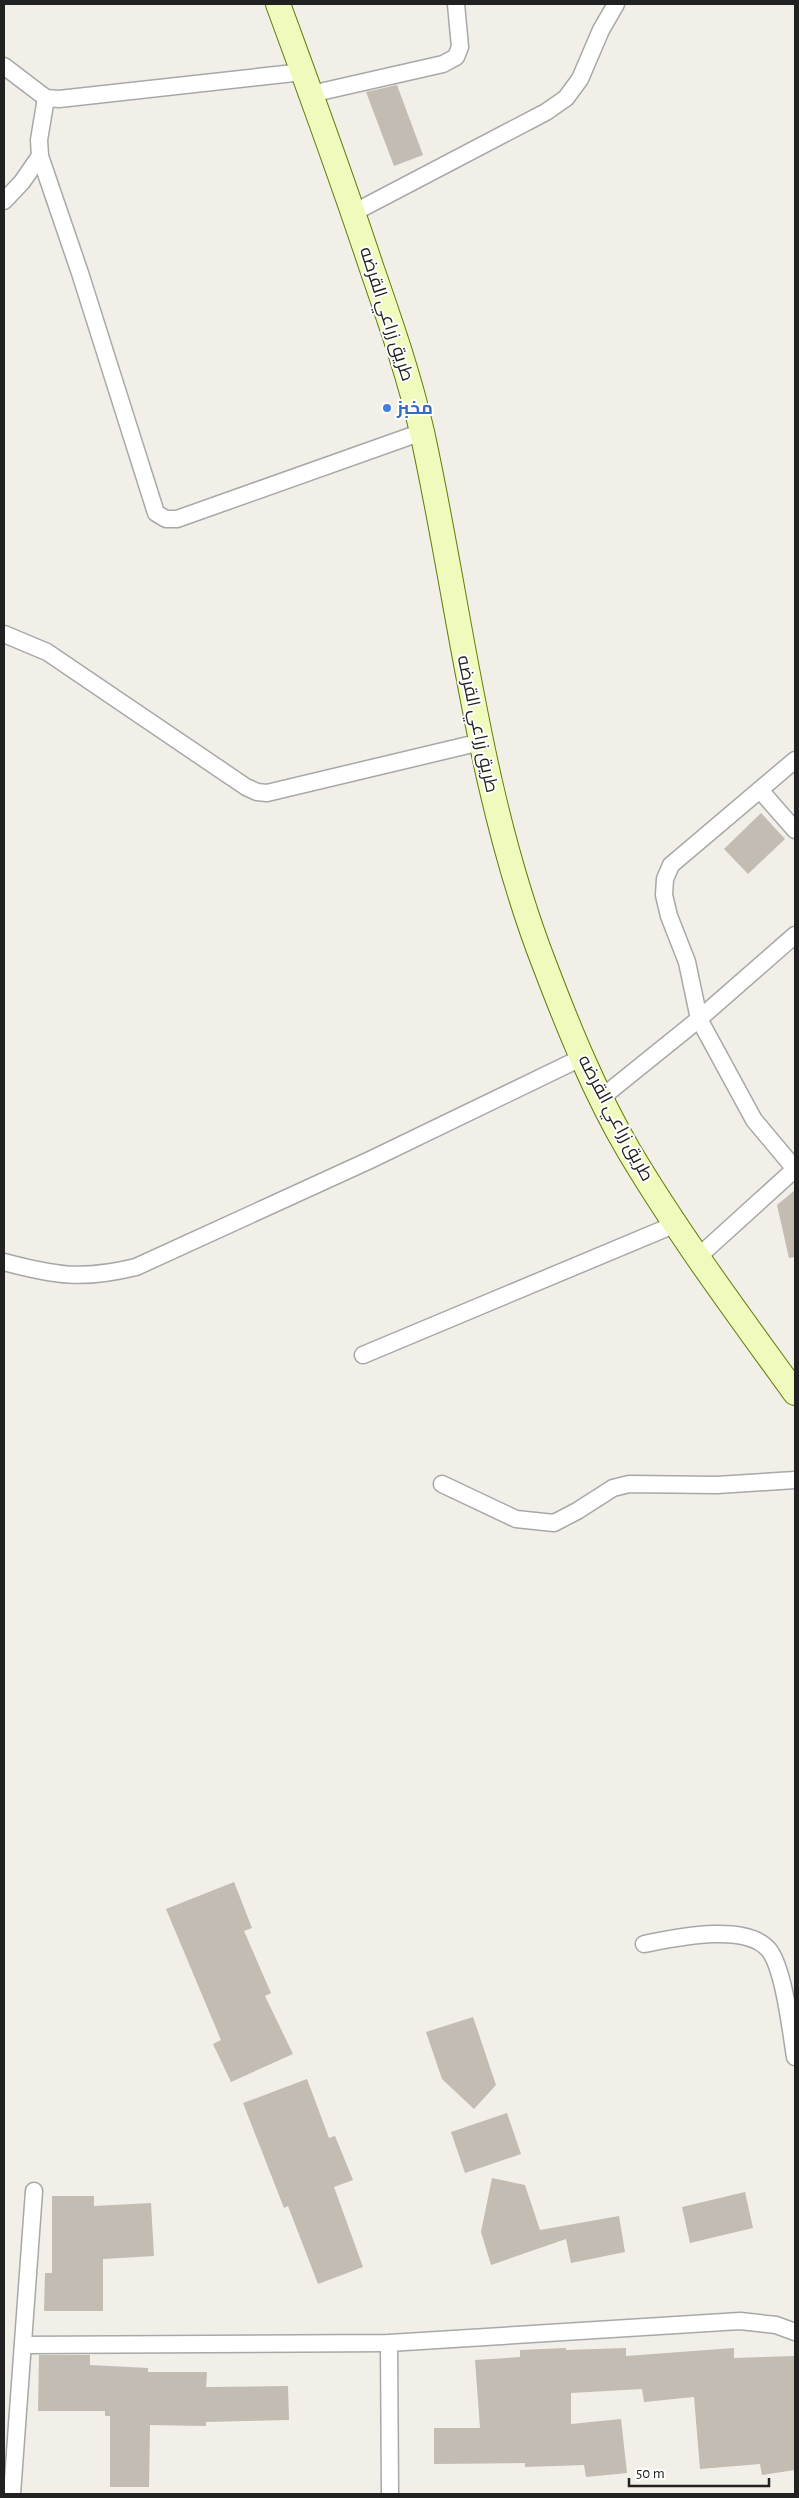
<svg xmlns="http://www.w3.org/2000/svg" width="799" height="2498" font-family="'Alegreya Sans',Cairo,sans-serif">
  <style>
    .building { fill: #c2bcb3 }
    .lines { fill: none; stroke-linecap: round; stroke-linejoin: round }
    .street-casing { stroke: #a8a8a8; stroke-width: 19 }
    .secondary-casing { stroke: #607b05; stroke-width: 26 }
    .street { stroke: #fff; stroke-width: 16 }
    .secondary { stroke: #f0fabc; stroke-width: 24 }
    .shop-dot { fill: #3f7fe0; stroke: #fff; stroke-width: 2 }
    .labels { text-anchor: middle; stroke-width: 4; stroke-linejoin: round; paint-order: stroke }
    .street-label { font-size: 18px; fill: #212121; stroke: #fff }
    .shop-label { font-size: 18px; font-weight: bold; fill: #366cbe; stroke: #fff; text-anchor: start }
  </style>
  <rect width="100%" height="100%" fill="#f1efe7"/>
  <g class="building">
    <polygon points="397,85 423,155 394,166 366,92"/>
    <polygon points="761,813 785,839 748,874 724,849"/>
    <polygon points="795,1190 795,1257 789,1258 777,1205"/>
    <polygon points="234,1882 252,1928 244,1931 271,1993 265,1996 293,2054 231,2082 213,2044 221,2040 166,1909"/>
    <polygon points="473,2017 496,2085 474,2109 442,2079 426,2032"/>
    <polygon points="307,2079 329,2138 335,2136 353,2180 334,2187 363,2267 318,2284 288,2206 284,2208 243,2103"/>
    <polygon points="507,2113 521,2154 465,2173 451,2132"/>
    <polygon points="492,2178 525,2185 540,2230 619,2216 625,2252 571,2263 566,2239 491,2265 481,2232"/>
    <polygon points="745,2192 753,2228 690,2243 682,2207"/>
    <polygon points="52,2196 94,2196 94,2206 151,2203 154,2256 103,2259 103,2311 44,2311 45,2273 52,2273"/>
    <polygon points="566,2348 566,2350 626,2348 626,2356 734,2348 734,2358 795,2356 795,2470 762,2475 760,2464 700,2469 694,2397 644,2402 642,2389 571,2393 571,2424 621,2419 627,2473 586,2477 584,2465 525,2467 525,2463 434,2464 434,2428 480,2428 475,2360 520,2357 520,2350"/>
    <polygon points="39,2355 90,2355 90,2365 148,2368 148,2372 207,2372 206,2387 288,2386 289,2420 206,2422 206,2426 150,2425 149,2487 110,2487 110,2416 105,2416 105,2411 38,2411"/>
  </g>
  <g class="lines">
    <defs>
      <g id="street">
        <polyline points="4,66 46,98 59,99 303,72"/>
        <polyline points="311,94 443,64 456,57 460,47 456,4"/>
        <polyline points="46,98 39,140 40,156 80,273 156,513 166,519 177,519 422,432"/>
        <polyline points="4,201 22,182 40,156"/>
        <polyline points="353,213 546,112 566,98 580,79 601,30 616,4"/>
        <polyline points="4,634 47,652 246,787 257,792 267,793 481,742"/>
        <polyline points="760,790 795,830"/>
        <polyline points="601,1098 699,1019 795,935"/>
        <polyline points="795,1169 754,1120 699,1019 687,962 669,916 664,895 665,879 671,865 795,760"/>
        <polyline points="698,1257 795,1169"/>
        <path d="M4 1262C56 1276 83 1280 136 1267L370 1160 583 1057"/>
        <polyline points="363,1355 676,1224"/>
        <polyline points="442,1484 516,1519 554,1523 577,1511 613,1488 629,1484 717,1485 795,1480"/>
        <path d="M644 1944C675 1938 746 1922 769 1950 784 1969 791 2032 795 2057"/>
        <polyline points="389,2343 390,2494"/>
        <polyline points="23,2345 389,2343 740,2321 776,2325 795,2332"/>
        <polyline points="12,2494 34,2191"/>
      </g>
      <path id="secondary" d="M278 4C310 91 342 178 371 266 390 321 409 375 422 432 461 610 478 794 545 966 569 1029 595 1093 629 1151 679 1235 738 1314 795 1393"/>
    </defs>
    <use href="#street" class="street-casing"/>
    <use href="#secondary" class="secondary-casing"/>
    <use href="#street" class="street"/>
    <use href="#secondary" class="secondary"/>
  </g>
  <circle class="shop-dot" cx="387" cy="408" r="5"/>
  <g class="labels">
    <g class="street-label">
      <text transform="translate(387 314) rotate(72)" y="6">طريق زراعي القرضه</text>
      <text transform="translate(478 724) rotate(78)" y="6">طريق زراعي القرضه</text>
      <text transform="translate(616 1118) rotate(62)" y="6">طريق زراعي القرضه</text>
    </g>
    <g class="shop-label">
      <text x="397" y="414">مخبز</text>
    </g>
  </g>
  <rect width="799" height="2498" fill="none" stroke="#212121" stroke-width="10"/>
  <path d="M629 2478v8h140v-8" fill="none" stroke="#212121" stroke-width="2.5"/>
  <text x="636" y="2478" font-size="15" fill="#212121" stroke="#ffffff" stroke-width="4" paint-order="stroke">50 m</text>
</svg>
